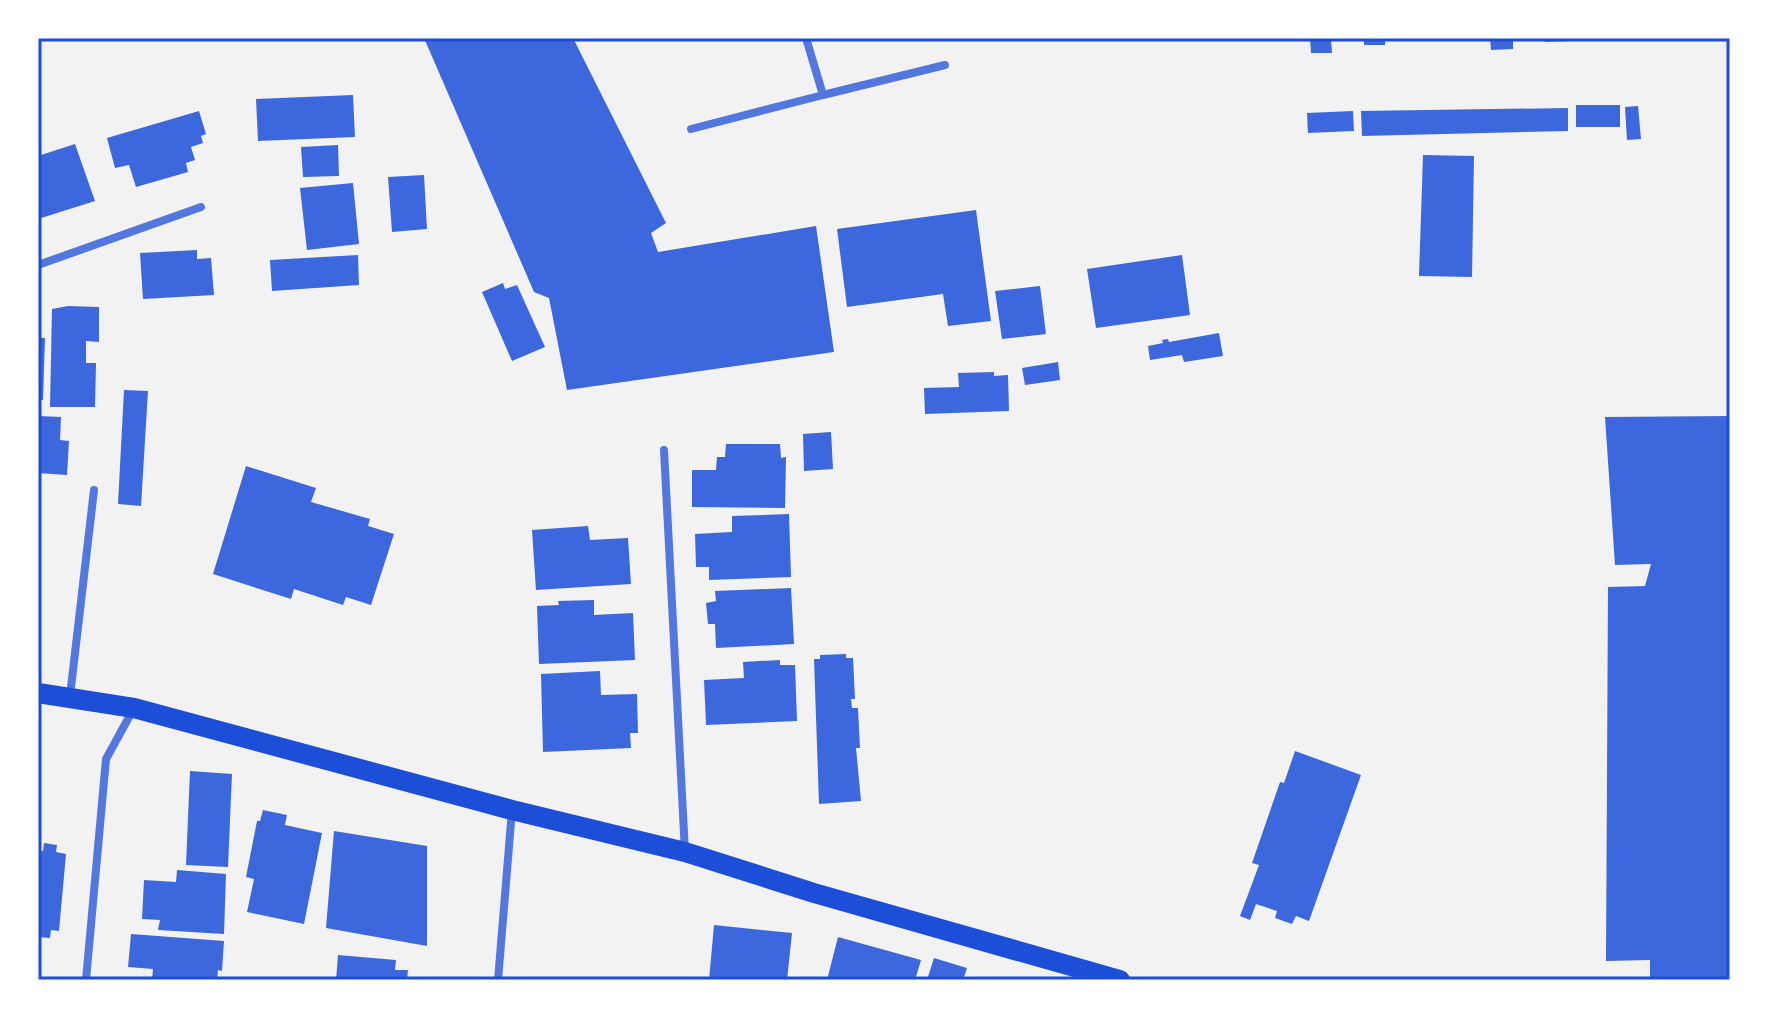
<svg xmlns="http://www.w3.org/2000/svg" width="1768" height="1018" viewBox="0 0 1768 1018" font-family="Figtree,sans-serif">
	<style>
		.building { fill: #3d67dc }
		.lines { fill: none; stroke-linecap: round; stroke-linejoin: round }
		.minor { stroke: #5277de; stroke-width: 8 }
		.primary { stroke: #1d4ed8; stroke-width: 20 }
		.neatline { fill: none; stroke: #1d4ed8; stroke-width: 3 }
	</style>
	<rect width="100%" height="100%" fill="#f2f2f2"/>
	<g class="building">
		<polygon points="424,38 573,38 666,223 651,233 658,252 816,226 834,352 567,390 549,298 534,292"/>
		<polygon points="1310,38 1331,38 1332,53 1311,53"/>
		<rect x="1364" y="38" width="21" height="7"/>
		<polygon points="1490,38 1513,38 1513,49 1491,50"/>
		<polygon points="1545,38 1568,38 1569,41 1545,42"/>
		<polygon points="353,95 355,137 258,141 256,99"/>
		<rect x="1576" y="105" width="44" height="22"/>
		<polygon points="1638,106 1641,139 1627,140 1625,107"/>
		<polygon points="1568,108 1568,131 1362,136 1361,111"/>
		<polygon points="199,111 206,134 201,136 203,143 191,147 195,160 186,163 188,172 136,187 129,165 115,168 107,138"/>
		<polygon points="1353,111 1354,131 1308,133 1307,113"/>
		<polygon points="75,144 95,201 38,219 38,156"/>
		<polygon points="338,145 339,176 303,177 301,147"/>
		<polygon points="1423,155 1474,156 1472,277 1419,276"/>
		<polygon points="424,175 427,229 392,232 388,177"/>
		<polygon points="353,183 359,244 307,250 300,188"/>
		<polygon points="976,210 991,321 948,326 943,294 847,307 837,229"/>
		<polygon points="197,250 197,259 211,258 214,295 143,299 140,253"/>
		<polygon points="358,255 359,285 272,291 270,260"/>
		<polygon points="1182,255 1190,315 1096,328 1087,269"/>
		<polygon points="503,283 505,289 517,285 545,347 512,361 482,292"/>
		<polygon points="1040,286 1046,334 1002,339 995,291"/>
		<polygon points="68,306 99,307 99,342 86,341 86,363 96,363 95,407 50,407 52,309"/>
		<polygon points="1219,333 1223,356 1184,362 1182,355 1150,360 1148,346 1163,343 1162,340 1168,339 1169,342"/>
		<polygon points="38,338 45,338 43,400 38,400"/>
		<polygon points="1058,362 1060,380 1025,385 1022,368"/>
		<polygon points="994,372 994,376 1008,375 1009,411 925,414 924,388 959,387 958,373"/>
		<polygon points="124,390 148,391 141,506 118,504"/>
		<polygon points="38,416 61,417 60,440 69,441 67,475 38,473"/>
		<polygon points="1730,416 1729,979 1650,980 1650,960 1606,961 1608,587 1645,586 1651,564 1615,565 1605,417"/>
		<polygon points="831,432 833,469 804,471 803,434"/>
		<polygon points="726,444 780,444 781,458 786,457 785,508 692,507 692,470 716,470 717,457 725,457"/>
		<polygon points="246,466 316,488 311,502 370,519 368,526 394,534 371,605 346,597 343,605 294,589 291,599 213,574"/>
		<polygon points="789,514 791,577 709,580 709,567 696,567 695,534 732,532 732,516"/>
		<polygon points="588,526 590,540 628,538 631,584 536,590 532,530"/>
		<polygon points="791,588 794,644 716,648 715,624 708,624 706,603 716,601 715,591"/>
		<polygon points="594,600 594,615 633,613 635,660 539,664 537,606 559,605 558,601"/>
		<polygon points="846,654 846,658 853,658 855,699 851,699 852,708 858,708 860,748 856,748 861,801 819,804 814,659 820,659 820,655"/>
		<polygon points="780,660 780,665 795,665 797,721 706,725 704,680 744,678 743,662"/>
		<polygon points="600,671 601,695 637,694 638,733 630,733 631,748 543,752 541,674"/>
		<polygon points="1295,751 1361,775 1309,921 1296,916 1292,924 1275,918 1277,911 1256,904 1250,920 1240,916 1259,865 1252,863 1280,782 1284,783"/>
		<polygon points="190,771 232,774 228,867 186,865"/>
		<polygon points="263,810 287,815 285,825 322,833 304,924 247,912 254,879 246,877 257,821 260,821"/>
		<polygon points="334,831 427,846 427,946 326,928"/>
		<polygon points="44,843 57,845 56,852 66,854 59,931 51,930 50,938 38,937 38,851 43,851"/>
		<polygon points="177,870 226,874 224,934 158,930 160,920 142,919 144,880 176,882"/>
		<polygon points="714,925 792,933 787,980 709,980"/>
		<polygon points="131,934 224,941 222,971 218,970 217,980 152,980 153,969 128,967"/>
		<polygon points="838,937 921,960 915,980 827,980"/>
		<polygon points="338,955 396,960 395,970 408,970 407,980 336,980"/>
		<polygon points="934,958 967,968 964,977 973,980 927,980"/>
	</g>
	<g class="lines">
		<g class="minor">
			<polyline points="823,95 945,65"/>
			<polyline points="691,129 823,95 806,38"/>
			<polyline points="38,265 201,207"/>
			<polyline points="664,450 685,852"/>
			<polyline points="70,696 94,490"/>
			<polyline points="86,980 106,759 134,708"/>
			<polyline points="498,980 512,810"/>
		</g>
		<polyline class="primary" points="38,693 134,708 512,810 685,852 814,893 1120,980"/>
	</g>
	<rect width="1768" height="1018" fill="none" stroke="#ffffff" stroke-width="80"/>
	<rect x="40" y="40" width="1688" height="938" class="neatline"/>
</svg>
